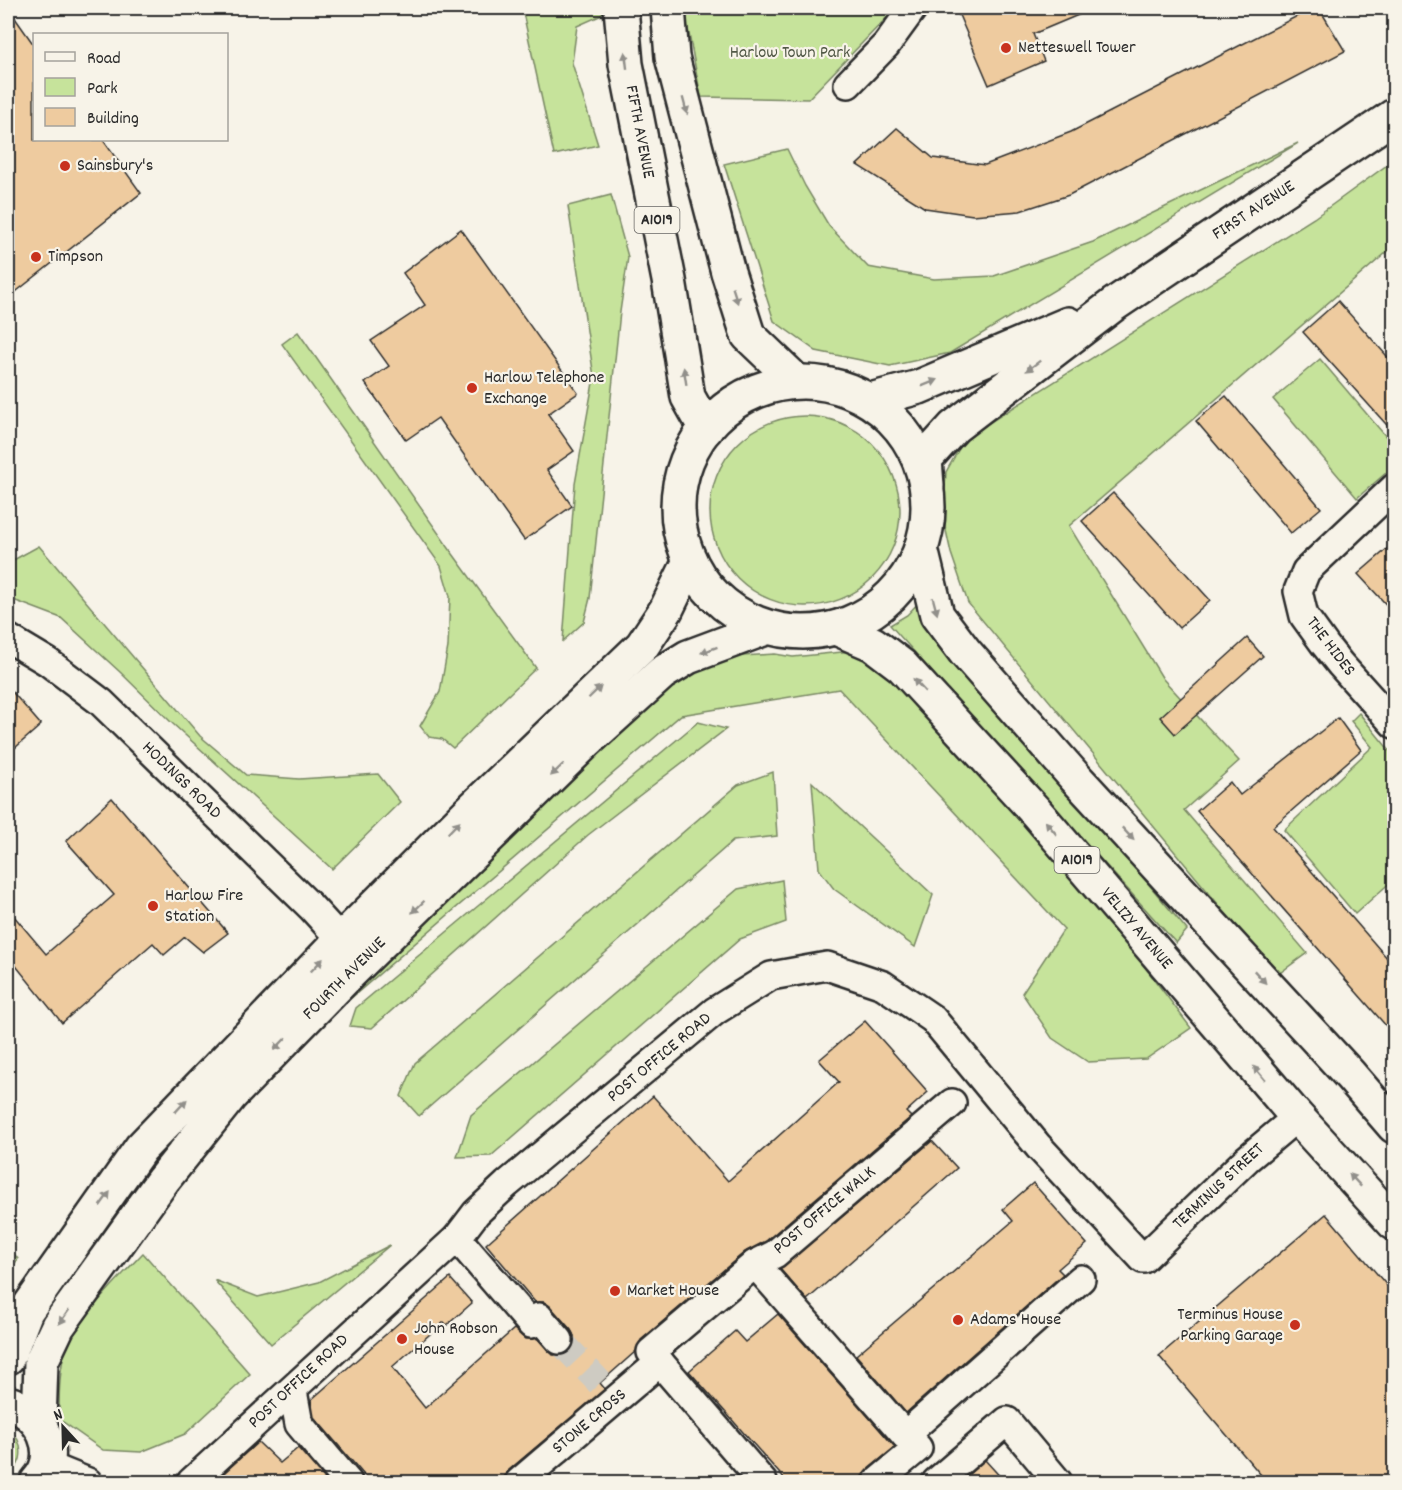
<svg xmlns="http://www.w3.org/2000/svg" width="1402" height="1490" viewBox="0 0 1402 1490" font-family="Dekko,sans-serif">
	<style>
		.green { fill: #c6e39b; stroke: #788763; stroke-width: 1.5 }
		.building { fill: #eecb9f; stroke: #2b2b2b; stroke-width: 1.5 }
		.lines { fill: none; stroke-linecap: round; stroke-linejoin: round }
		.street-tunnel { stroke: #cecbc2; stroke-width: 27; stroke-dasharray: 27 14; stroke-linecap: butt }
		.street-casing { stroke: #2b2b2b; stroke-width: 32 }
		.secondary-casing { stroke: #2b2b2b; stroke-width: 38 }
		.primary-casing { stroke: #2b2b2b; stroke-width: 38 }
		.street { stroke: #f7f3e8; stroke-width: 27 }
		.secondary { stroke: #f7f3e8; stroke-width: 33 }
		.primary { stroke: #f7f3e8; stroke-width: 33 }
		.oneway { fill: #918f8a }
		.poi-dot { fill: #c8321e; stroke: #f7f3e8; stroke-width: 2 }
		.labels { text-anchor: middle; dominant-baseline: central; stroke-width: 4.5; stroke-linejoin: round; paint-order: stroke }
		.shield { fill: #f7f3e8; stroke: #686764; stroke-width: 1.5 }
		.shield-label { font-size: 16px; font-weight: bold; fill: #2b2b2b }
		.poi-label { font-size: 18px; fill: #2b2b2b; stroke: #f7f3e8; text-anchor: start }
		.park-label { font-size: 18px; fill: #525947; stroke: #f7f3e8 }
		.street-label { font-size: 18px; fill: #2b2b2b; stroke: #f7f3e8 }
	</style>
	<rect width="100%" height="100%" fill="#f7f3e8"/>
	<filter id="ink" filterUnits="userSpaceOnUse"><feTurbulence type="fractalNoise" baseFrequency=".0167" numOctaves="2"/><feDisplacementMap in="SourceGraphic" scale="12" xChannelSelector="R" yChannelSelector="G"/><feConvolveMatrix kernelMatrix="1 2 1 2 8 2 1 2 1" color-interpolation-filters="sRGB"/></filter>
	<g filter="url(#ink)">
		<g class="green">
			<polygon points="522,8 603,8 602,15 577,26 572,63 598,145 554,155"/>
			<polygon points="684,8 896,8 808,99 701,97"/>
			<polygon points="1298,143 950,353 890,366 816,351 774,321 724,164 787,149 805,186 829,226 868,267 934,279 994,276 1093,242"/>
			<polygon points="1394,160 1394,246 1069,526 1163,679 1239,761 1184,810 1307,953 1277,975 968,603 951,553 943,517 946,472 965,438 1314,218"/>
			<polygon points="611,195 628,257 620,312 590,598 584,622 563,641 575,484 594,377 568,206"/>
			<polygon points="298,332 453,554 536,668 453,748 442,739 429,737 420,726 440,692 448,647 450,596 441,566 282,344"/>
			<polygon points="1320,359 1394,446 1394,466 1357,498 1273,399"/>
			<circle cx="805" cy="511" r="95"/>
			<polygon points="39,546 200,736 246,775 299,779 378,774 400,802 332,869 173,724 120,672 61,618 8,598 8,563"/>
			<polygon points="922,599 929,622 1187,930 1176,943 890,625 907,615"/>
			<polygon points="852,651 889,662 1088,892 1191,1028 1146,1059 1088,1062 1052,1038 1022,993 1064,929 839,689 681,715 258,1078 655,693 725,657 775,654 793,657"/>
			<polygon points="1359,713 1394,756 1394,879 1355,914 1284,830 1372,747 1351,721"/>
			<polygon points="698,722 726,729 588,835 372,1028 350,1026 356,1008"/>
			<polygon points="773,772 777,836 733,841 419,1116 401,1096 415,1063 738,785"/>
			<polygon points="812,782 933,895 915,947 834,889 819,869"/>
			<polygon points="782,880 786,922 740,939 491,1156 457,1157 471,1115 738,889"/>
			<polygon points="390,1245 271,1344 214,1280 258,1297 319,1282"/>
			<polygon points="8,1246 18,1259 8,1273"/>
			<path d="M143 1253 250 1374 185 1434 141 1452 103 1450 59 1419C59 1398 59 1375 64 1354 71 1326 122 1275 143 1253Z"/>
			<path d="M8 1429C24 1440 26 1463 8 1474Z"/>
		</g>
		<g class="building">
			<polygon points="8,8 34,45 34,140 103,140 141,193 8,298"/>
			<polygon points="956,8 1095,8 1033,34 1044,61 989,85"/>
			<polygon points="1313,8 1319,8 1345,51 1069,195 1020,211 973,215 925,208 857,165 897,128 933,158 985,165 1071,132"/>
			<polygon points="461,229 578,393 548,414 574,451 547,470 572,506 524,540 438,418 406,440 365,383 389,366 371,341 425,305 403,273"/>
			<polygon points="1338,301 1395,365 1395,434 1303,332"/>
			<polygon points="1226,396 1321,508 1291,533 1196,421"/>
			<polygon points="1113,493 1210,600 1179,628 1082,521"/>
			<polygon points="1395,542 1395,614 1358,574"/>
			<polygon points="1247,638 1263,656 1175,734 1160,717"/>
			<polygon points="8,687 41,725 8,754"/>
			<polygon points="1338,718 1361,750 1273,827 1395,967 1395,1036 1197,811 1230,782 1240,795"/>
			<polygon points="112,798 228,933 203,952 185,937 164,955 153,943 62,1023 8,956 8,909 46,954 114,895 66,841"/>
			<polygon points="865,1021 928,1092 906,1112 911,1117 766,1241 745,1252 641,1340 636,1351 600,1383 605,1389 509,1470 504,1476 504,1482 370,1482 314,1417 311,1400 450,1278 472,1303 447,1325 444,1322 392,1367 425,1408 514,1329 525,1339 537,1338 553,1355 561,1355 569,1352 574,1345 574,1336 571,1330 550,1306 544,1302 535,1302 486,1244 653,1096 728,1181 839,1082 819,1060"/>
			<polygon points="932,1141 957,1168 807,1300 780,1269"/>
			<polygon points="1033,1183 1087,1244 1058,1269 1063,1274 906,1413 856,1355 1013,1221 1003,1209"/>
			<polygon points="1326,1214 1395,1295 1395,1482 1267,1482 1159,1356"/>
			<polygon points="778,1314 895,1447 867,1470 862,1476 862,1482 787,1482 689,1371 735,1331 745,1342"/>
			<polygon points="258,1442 280,1463 298,1448 325,1479 321,1482 214,1482"/>
			<polygon points="985,1460 1005,1482 960,1482"/>
		</g>
		<g class="lines">
			<polyline class="street-tunnel" points="559,1340 600,1383"/>
			<g class="street-casing">
				<g id="street">
					<polyline points="848,84 886,45 913,8"/>
					<polyline points="1394,488 1306,571 1298,591 1304,616 1325,645 1340,664 1394,724"/>
					<polyline points="8,638 48,662 101,702 311,907 341,940"/>
					<polyline points="457,1238 531,1324 539,1317 559,1340"/>
					<polyline points="755,1264 905,1435 1081,1279"/>
					<polyline points="293,1391 299,1424 348,1482"/>
					<polyline points="46,1465 88,1482"/>
					<polyline points="191,1482 457,1238 476,1213 507,1184 715,1011 771,976 827,966 883,985 933,1019 1038,1146 1143,1259 1247,1159 1297,1117"/>
					<polyline points="519,1482 660,1362"/>
					<polyline points="763,1482 651,1352 755,1264 775,1254 952,1103"/>
					<polyline points="877,1482 918,1448 905,1435"/>
					<polyline points="936,1482 1007,1421 1058,1482"/>
				</g>
			</g>
			<g class="secondary-casing">
				<g id="secondary">
					<polyline points="874,399 919,387 1068,324"/>
					<polyline points="927,486 925,459 954,427 1113,305 1394,116"/>
					<polyline points="8,1357 26,1311 141,1148 341,940 467,814 642,646 666,610 690,561"/>
					<path d="M8 1403C41 1411 63 1454 37 1482"/>
					<polyline points="39,1423 41,1362 58,1326 163,1180 231,1095 348,975 587,741 662,673 688,657 763,629"/>
				</g>
			</g>
			<g class="primary-casing">
				<g id="primary">
					<polyline points="621,8 626,64 669,280 688,397 706,429"/>
					<polyline points="668,8 672,57 728,272 748,335 796,381"/>
					<circle cx="803" cy="507" r="125"/>
					<polyline points="921,549 937,615 965,652 1074,776 1350,1075 1394,1126"/>
					<polyline points="836,628 873,644 902,666 1036,812 1297,1117 1394,1223"/>
				</g>
			</g>
			<use href="#street" class="street"/>
			<use href="#secondary" class="secondary"/>
			<use href="#primary" class="primary"/>
		</g>
		<defs><path id="oneway-solid" d="M-6-.8H1V-3.2L6.5 0L1 3.2V.8H-6Z" transform="scale(1.5)"/></defs>
		<g class="oneway">
			<use href="#oneway-solid" transform="translate(626 60) rotate(-97)"/>
			<use href="#oneway-solid" transform="translate(685 106) rotate(75)"/>
			<use href="#oneway-solid" transform="translate(735 295) rotate(72)"/>
			<use href="#oneway-solid" transform="translate(1033 366) rotate(143)"/>
			<use href="#oneway-solid" transform="translate(685 376) rotate(-99)"/>
			<use href="#oneway-solid" transform="translate(930 383) rotate(-22)"/>
			<use href="#oneway-solid" transform="translate(935 606) rotate(75)"/>
			<use href="#oneway-solid" transform="translate(709 650) rotate(160)"/>
			<use href="#oneway-solid" transform="translate(919 685) rotate(-133)"/>
			<use href="#oneway-solid" transform="translate(595 692) rotate(-44)"/>
			<use href="#oneway-solid" transform="translate(557 770) rotate(136)"/>
			<use href="#oneway-solid" transform="translate(454 827) rotate(-46)"/>
			<use href="#oneway-solid" transform="translate(1051 828) rotate(-130)"/>
			<use href="#oneway-solid" transform="translate(1128 834) rotate(47)"/>
			<use href="#oneway-solid" transform="translate(418 907) rotate(136)"/>
			<use href="#oneway-solid" transform="translate(317 965) rotate(-46)"/>
			<use href="#oneway-solid" transform="translate(1260 977) rotate(47)"/>
			<use href="#oneway-solid" transform="translate(280 1044) rotate(134)"/>
			<use href="#oneway-solid" transform="translate(1259 1073) rotate(-130)"/>
			<use href="#oneway-solid" transform="translate(181 1106) rotate(-47)"/>
			<use href="#oneway-solid" transform="translate(1355 1180) rotate(-133)"/>
			<use href="#oneway-solid" transform="translate(105 1199) rotate(-54)"/>
			<use href="#oneway-solid" transform="translate(64 1317) rotate(125)"/>
		</g>
	</g>
	<g class="poi-dot">
		<circle cx="1006" cy="48" r="6"/>
		<circle cx="65" cy="166" r="6"/>
		<circle cx="36" cy="257" r="6"/>
		<circle cx="472" cy="388" r="6"/>
		<circle cx="153" cy="906" r="6"/>
		<circle cx="615" cy="1291" r="6"/>
		<circle cx="958" cy="1320" r="6"/>
		<circle cx="1295" cy="1325" r="6"/>
		<circle cx="402" cy="1339" r="6"/>
	</g>
	<g class="labels">
		<g class="shield">
			<rect x="634.5" y="207" width="45" height="26" rx="4.5"/>
			<rect x="1054.5" y="847" width="45" height="26" rx="4.5"/>
		</g>
		<g class="shield-label">
			<text x="657" y="220">A1019</text>
			<text x="1077" y="860">A1019</text>
		</g>
		<g class="poi-label">
			<text x="1018" y="48">Netteswell Tower</text>
			<text x="77" y="166">Sainsbury's</text>
			<text x="48" y="257">Timpson</text>
			<text x="484" y="378">Harlow Telephone<tspan x="484" dy="21">Exchange</tspan></text>
			<text x="165" y="896">Harlow Fire<tspan x="165" dy="21">Station</tspan></text>
			<text x="627" y="1291">Market House</text>
			<text x="1283" y="1315" text-anchor="end">Terminus House<tspan x="1283" dy="21">Parking Garage</tspan></text>
			<text x="970" y="1320">Adams House</text>
			<text x="414" y="1329">John Robson<tspan x="414" dy="21">House</tspan></text>
		</g>
		<g class="park-label">
			<text x="790" y="53">Harlow Town Park</text>
		</g>
		<g class="street-label">
			<text transform="translate(639 132) rotate(79)">FIFTH AVENUE</text>
			<text transform="translate(1254 211) rotate(-33)">FIRST AVENUE</text>
			<text transform="translate(1330 647) rotate(53)">THE HIDES</text>
			<text transform="translate(181 781) rotate(44)">HODINGS ROAD</text>
			<text transform="translate(1136 929) rotate(50)">VELIZY AVENUE</text>
			<text transform="translate(345 979) rotate(-45)">FOURTH AVENUE</text>
			<text transform="translate(660 1058) rotate(-40)">POST OFFICE ROAD</text>
			<text transform="translate(1219 1187) rotate(-43)">TERMINUS STREET</text>
			<text transform="translate(825 1211) rotate(-40)">POST OFFICE WALK</text>
			<text transform="translate(299 1382) rotate(-43)">POST OFFICE ROAD</text>
			<text transform="translate(590 1422) rotate(-40)">STONE CROSS</text>
		</g>
	</g>
	<rect width="1402" height="1490" fill="none" stroke="#f7f3e8" stroke-width="30"/>
	<rect x="15" y="15" width="1372" height="1460" fill="none" stroke="#2b2b2b" stroke-width="2" filter="url(#ink)"/>
	<rect x="33" y="33" width="195" height="108" fill="#f7f3e8" stroke="#a5a39c" stroke-width="1.5"/>
	<rect x="45" y="52" width="30" height="9" fill="#f7f3e8" stroke="#a5a39c" stroke-width="1.5"/>
	<text x="87" y="63" font-size="18" fill="#2b2b2b">Road</text>
	<rect x="45" y="78" width="30" height="18" fill="#c6e39b" stroke="#a5a39c" stroke-width="1.5"/>
	<text x="87" y="93" font-size="18" fill="#2b2b2b">Park</text>
	<rect x="45" y="108" width="30" height="18" fill="#eecb9f" stroke="#a5a39c" stroke-width="1.5"/>
	<text x="87" y="123" font-size="18" fill="#2b2b2b">Building</text>
	<g transform="translate(63 1427) rotate(338)" stroke="#f7f3e8" stroke-width="4.5" paint-order="stroke">
	<path d="M0-4.5L10 22L0 15L-10 22Z" fill="#2b2b2b"/>
	<text y="-9" font-size="16" font-weight="bold" text-anchor="middle" fill="#2b2b2b">N</text>
	</g>
</svg>
